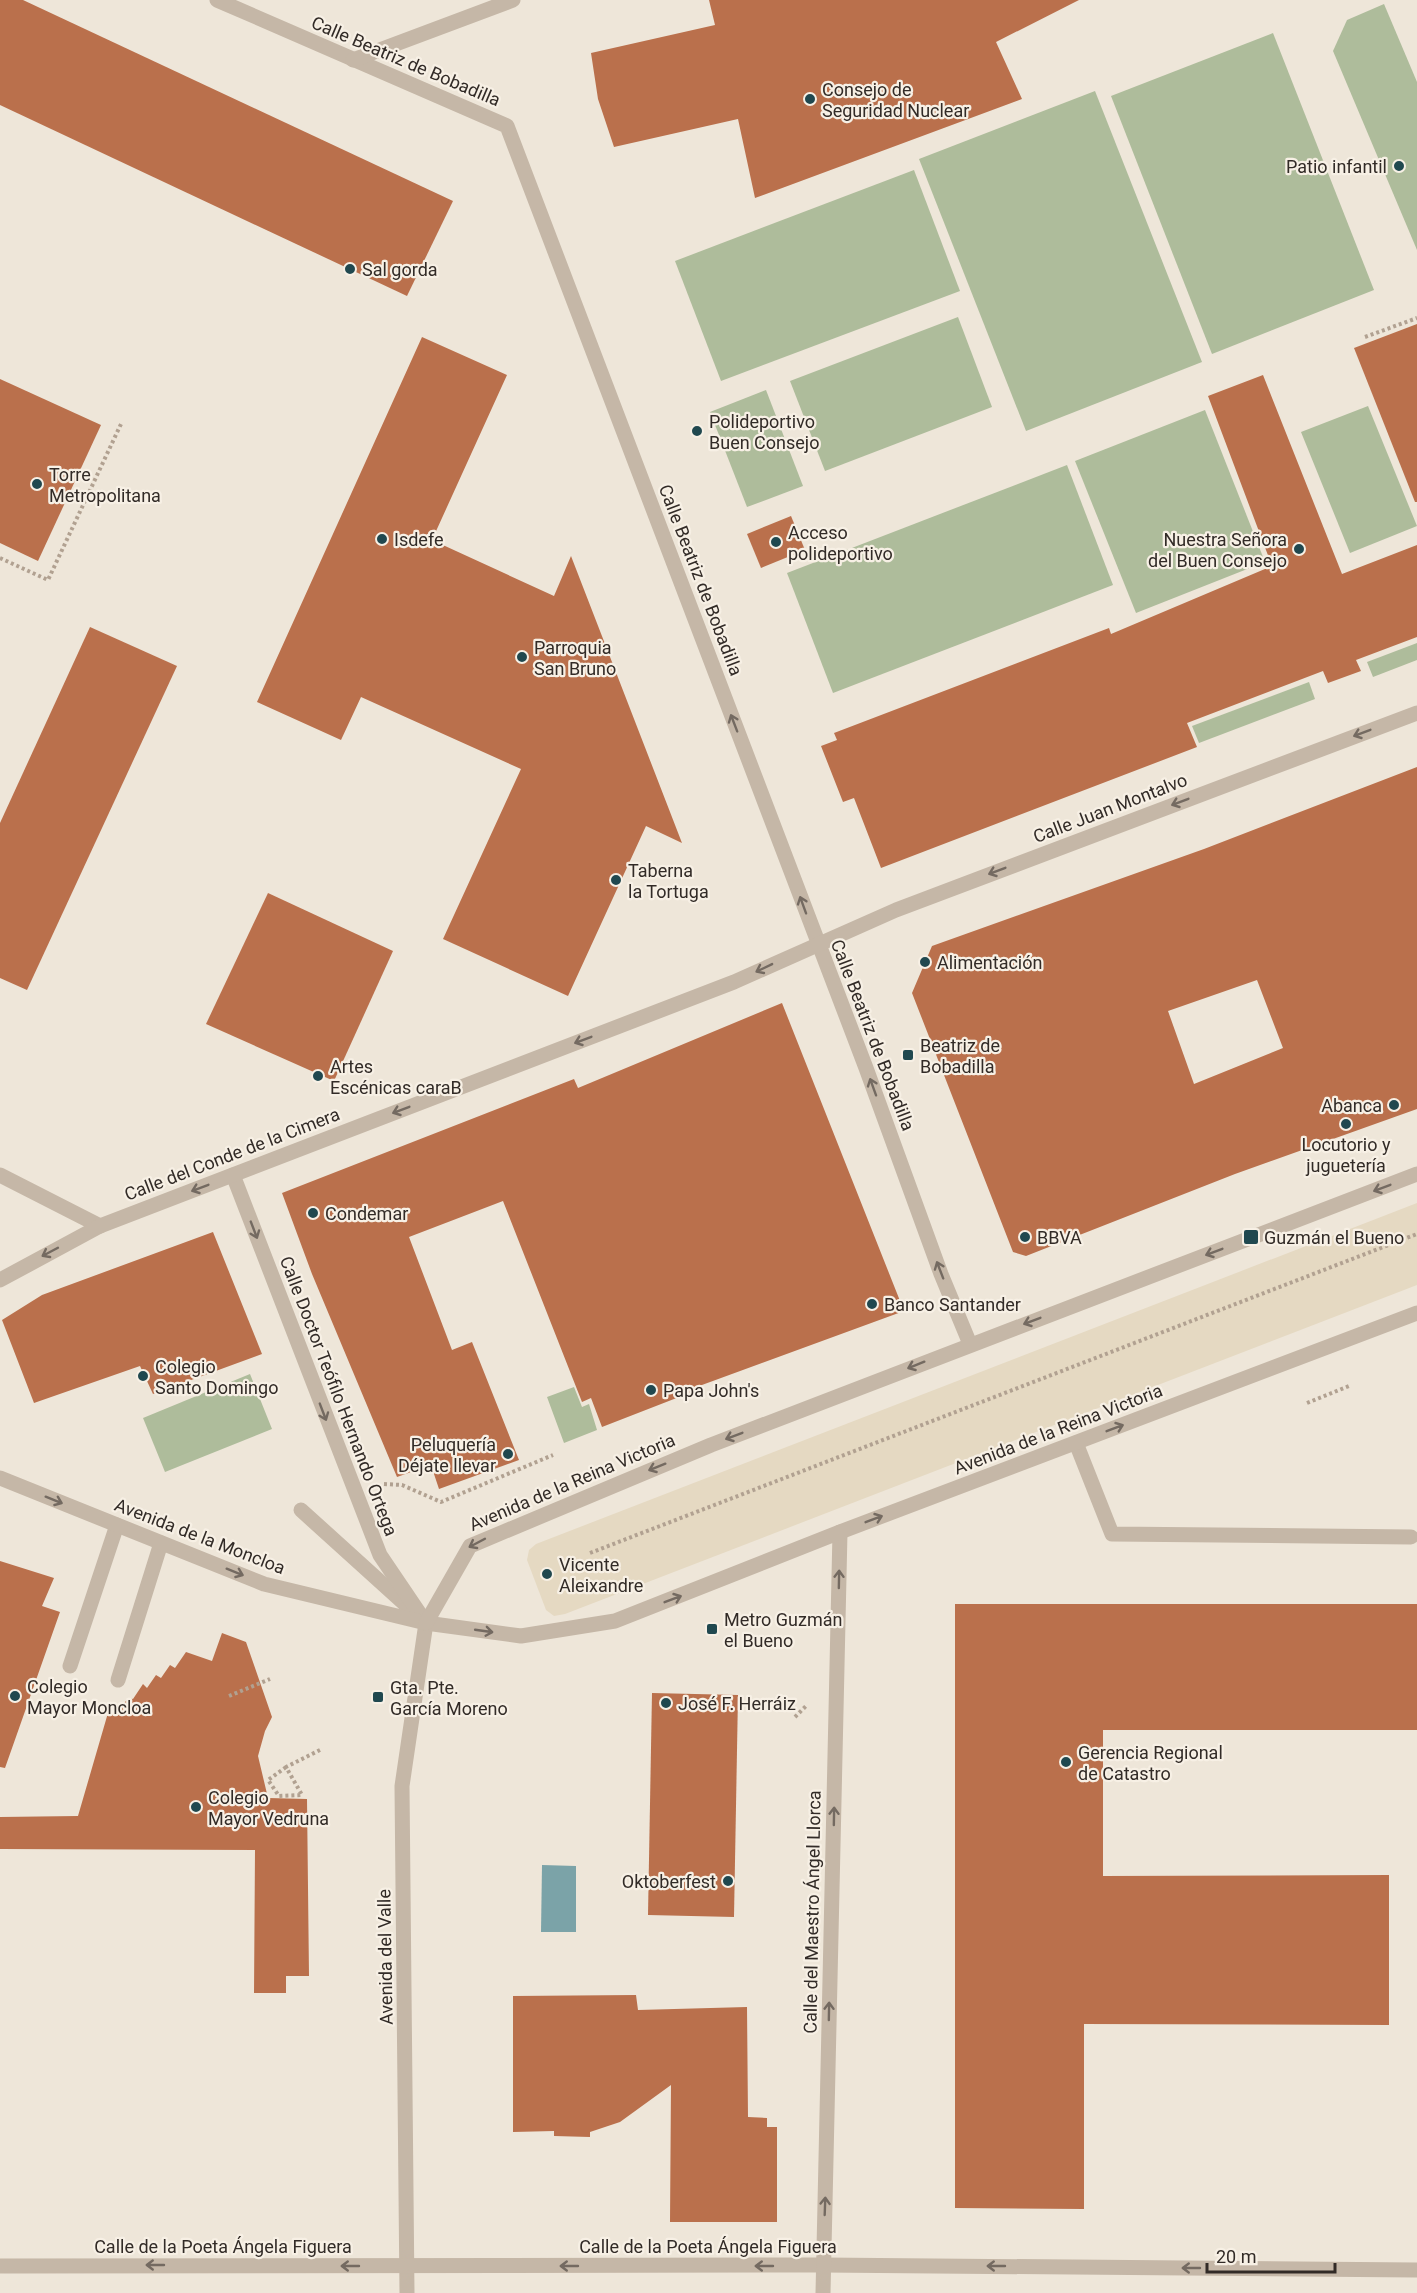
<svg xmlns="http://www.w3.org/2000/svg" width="1417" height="2293" viewBox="0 0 1417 2293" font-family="Roboto,sans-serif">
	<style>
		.green { fill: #aebc9b }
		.plaza { fill: #e5d9c2 }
		.water { fill: #7ba3a8 }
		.building { fill: #ba704c; fill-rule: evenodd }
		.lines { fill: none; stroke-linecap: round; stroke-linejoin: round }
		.path { stroke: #b1a191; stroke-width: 4; stroke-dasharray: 3 3; stroke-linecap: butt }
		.service { stroke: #c5b7a7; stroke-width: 15 }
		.minor { stroke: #c5b7a7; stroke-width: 15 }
		.tertiary { stroke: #c5b7a7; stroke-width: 15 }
		.oneway { stroke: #746a61 }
		.poi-dot { fill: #20484f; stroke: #f7f0e5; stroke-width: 2 }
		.labels { text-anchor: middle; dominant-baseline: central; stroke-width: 4.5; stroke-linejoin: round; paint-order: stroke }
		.street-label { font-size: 18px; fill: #322b27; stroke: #f7f0e5 }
		.poi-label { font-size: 18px; fill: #322b27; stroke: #f7f0e5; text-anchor: start }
	</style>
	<rect width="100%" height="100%" fill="#eee6d9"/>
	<g class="green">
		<polygon points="1384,4 1417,82 1417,250 1333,51 1347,20"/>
		<polygon points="1273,33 1374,290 1212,354 1111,96"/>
		<polygon points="1095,91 1202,362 1026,431 919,159"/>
		<polygon points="914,170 960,291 721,381 675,261"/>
		<polygon points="958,317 992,407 825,471 790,381"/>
		<polygon points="766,390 803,486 747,507 710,412"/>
		<polygon points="1368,406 1417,526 1350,553 1301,432"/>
		<polygon points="1205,410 1265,562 1136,613 1075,461"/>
		<polygon points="1067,465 1113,585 833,693 787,573"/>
		<polygon points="1417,643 1417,660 1373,677 1367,662"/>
		<polygon points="1309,682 1315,699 1199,743 1192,726"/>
		<polygon points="250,1374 272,1429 165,1472 143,1418"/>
		<polygon points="574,1387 582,1407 589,1404 597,1430 564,1443 547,1397"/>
	</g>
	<polygon class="plaza" points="1417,1203 1417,1285 565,1614 554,1616 546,1610 527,1560 529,1550 536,1544"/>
	<polygon class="water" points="542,1865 576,1866 576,1932 541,1932"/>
	<g class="building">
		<polygon points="0,0 23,0 453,201 407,296 0,105"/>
		<polygon points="709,0 1079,0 996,42 1022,99 755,198 738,119 614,147 598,99 591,53 715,25"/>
		<polygon points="1417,324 1417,502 1415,502 1354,348"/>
		<polygon points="422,337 507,375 432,540 554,596 571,556 682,843 646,826 568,996 443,939 521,769 361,697 341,740 257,702"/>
		<polygon points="1263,375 1342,574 1417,545 1417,637 1356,660 1361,671 1328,683 1323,671 1187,723 1197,747 881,868 854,798 843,802 821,746 837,740 834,733 1109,628 1111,634 1272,566 1208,396"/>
		<polygon points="0,379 101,425 38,561 0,543"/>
		<polygon points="791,516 805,550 761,568 747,534"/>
		<polygon points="90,627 177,666 27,990 0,978 0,823"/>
		<path d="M1417 767V1109L1235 1174 1026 1256 1013 1252 912 993 932 946 1204 849ZM1257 980 1283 1048 1194 1084 1168 1011Z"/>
		<polygon points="268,893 393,951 334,1081 206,1024"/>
		<polygon points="782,1003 904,1311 691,1389 692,1392 602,1427 591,1398 582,1402 503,1201 409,1237 452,1350 472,1342 519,1460 439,1489 431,1465 397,1477 312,1274 282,1193 574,1079 578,1088"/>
		<polygon points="213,1232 262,1354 153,1394 140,1366 34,1403 2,1320 42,1295"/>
		<polygon points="0,1561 54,1578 42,1606 60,1612 5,1768 0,1767"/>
		<polygon points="955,1604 1417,1604 1417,1730 1103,1730 1103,1876 1389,1875 1389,2025 1084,2024 1084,2209 955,2208"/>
		<polygon points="222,1633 246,1642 272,1717 265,1731 258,1756 268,1798 307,1799 309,1976 286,1976 286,1993 254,1993 255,1850 0,1849 0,1817 78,1816 110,1706 119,1708 129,1698 133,1699 143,1684 147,1688 156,1675 161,1678 170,1665 175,1668 186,1652 212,1661"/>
		<polygon points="652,1693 738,1695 734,1917 648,1915"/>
		<polygon points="636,1995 638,2010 747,2007 748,2117 767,2118 767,2127 777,2127 777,2222 670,2222 671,2085 620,2122 590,2132 590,2137 554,2136 554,2131 513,2132 513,1996"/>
	</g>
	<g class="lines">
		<g class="path">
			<polyline points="1365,337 1417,318"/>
			<polyline points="0,558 48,580 121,424"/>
			<polyline points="1307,1403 1349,1386"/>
			<polyline points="384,1484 402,1485 441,1502 553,1455"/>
			<polyline points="590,1553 1417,1234"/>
			<polyline points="229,1696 270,1679"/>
			<polyline points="795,1717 807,1705"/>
			<polyline points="286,1767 268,1780 279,1796 302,1795 286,1767 320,1750"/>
		</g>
		<g class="service">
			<polyline points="1076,1443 1112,1534 1411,1537"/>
			<polyline points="301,1510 417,1615"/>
			<polyline points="70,1666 117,1525"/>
			<polyline points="118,1680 161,1543"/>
		</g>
		<g class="minor">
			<polyline points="217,0 507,126 866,1068 941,1274 970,1344"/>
			<polyline points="353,60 513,0"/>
			<polyline points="0,1175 100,1226"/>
			<polyline points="233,1175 380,1555 426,1623 402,1786 407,2293"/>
			<polyline points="0,1280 100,1226 734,982 896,910 1417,713"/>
			<polyline points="0,2266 823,2265 1417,2270"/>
			<polyline points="823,2293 840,1532"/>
		</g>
		<g class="tertiary">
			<polyline points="0,1478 264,1584 426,1623 521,1636 615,1621 840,1532 1417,1313"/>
			<polyline points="426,1623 470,1546 711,1445 1417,1174"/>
		</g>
	</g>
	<defs><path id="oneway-shaft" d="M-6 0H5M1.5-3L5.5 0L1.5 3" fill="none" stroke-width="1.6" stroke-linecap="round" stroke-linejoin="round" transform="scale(1.5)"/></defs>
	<g class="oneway">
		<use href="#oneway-shaft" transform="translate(734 723) rotate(-111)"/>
		<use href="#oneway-shaft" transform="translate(1362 733) rotate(159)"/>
		<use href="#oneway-shaft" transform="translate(1180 802) rotate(159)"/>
		<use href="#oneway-shaft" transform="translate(997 871) rotate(159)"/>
		<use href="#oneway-shaft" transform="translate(803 905) rotate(-110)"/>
		<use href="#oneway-shaft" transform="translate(764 968) rotate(154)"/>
		<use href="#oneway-shaft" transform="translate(583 1040) rotate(159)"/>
		<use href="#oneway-shaft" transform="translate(873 1087) rotate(-110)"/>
		<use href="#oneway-shaft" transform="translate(401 1110) rotate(159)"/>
		<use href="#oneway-shaft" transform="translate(200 1188) rotate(159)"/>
		<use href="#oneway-shaft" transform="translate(1382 1188) rotate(159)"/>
		<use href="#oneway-shaft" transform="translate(254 1230) rotate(69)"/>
		<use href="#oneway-shaft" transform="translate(50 1252) rotate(152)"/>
		<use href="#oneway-shaft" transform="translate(1214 1252) rotate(159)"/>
		<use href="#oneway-shaft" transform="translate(940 1270) rotate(-111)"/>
		<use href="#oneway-shaft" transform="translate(1032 1321) rotate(159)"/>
		<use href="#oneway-shaft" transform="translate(916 1365) rotate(158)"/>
		<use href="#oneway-shaft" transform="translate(323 1412) rotate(69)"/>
		<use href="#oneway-shaft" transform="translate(1115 1428) rotate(-21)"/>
		<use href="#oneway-shaft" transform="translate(734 1436) rotate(159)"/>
		<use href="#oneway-shaft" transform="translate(657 1467) rotate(158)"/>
		<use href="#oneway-shaft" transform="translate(54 1500) rotate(22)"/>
		<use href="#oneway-shaft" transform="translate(874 1519) rotate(-21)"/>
		<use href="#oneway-shaft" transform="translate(477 1543) rotate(152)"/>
		<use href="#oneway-shaft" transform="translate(235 1572) rotate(22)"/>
		<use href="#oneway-shaft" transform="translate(839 1579) rotate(-89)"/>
		<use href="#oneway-shaft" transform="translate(673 1599) rotate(-21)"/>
		<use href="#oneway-shaft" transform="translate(484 1631) rotate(8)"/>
		<use href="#oneway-shaft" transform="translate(834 1816) rotate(-89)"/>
		<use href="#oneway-shaft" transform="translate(829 2011) rotate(-89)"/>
		<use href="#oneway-shaft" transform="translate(825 2206) rotate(-88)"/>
		<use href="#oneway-shaft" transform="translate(155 2265) rotate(-180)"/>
		<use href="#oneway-shaft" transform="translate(350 2266) rotate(-180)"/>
		<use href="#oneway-shaft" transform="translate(569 2266) rotate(-180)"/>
		<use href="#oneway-shaft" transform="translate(764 2266) rotate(180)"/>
		<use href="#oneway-shaft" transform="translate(996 2266) rotate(-180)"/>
		<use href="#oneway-shaft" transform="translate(1191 2268) rotate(-180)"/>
	</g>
	<g class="poi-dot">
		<circle cx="810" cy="99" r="6"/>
		<circle cx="1399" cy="166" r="6"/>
		<circle cx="350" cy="269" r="6"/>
		<circle cx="697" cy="431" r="6"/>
		<circle cx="37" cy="484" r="6"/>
		<circle cx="382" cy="539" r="6"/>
		<circle cx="776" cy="542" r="6"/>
		<circle cx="1299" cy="549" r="6"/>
		<circle cx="522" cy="657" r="6"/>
		<circle cx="616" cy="880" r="6"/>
		<circle cx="925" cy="962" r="6"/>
		<rect x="902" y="1049" width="12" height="12" rx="3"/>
		<circle cx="318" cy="1076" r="6"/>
		<circle cx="1394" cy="1105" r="6"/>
		<circle cx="1346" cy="1124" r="6"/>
		<circle cx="313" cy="1213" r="6"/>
		<circle cx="1025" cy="1237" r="6"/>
		<rect x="1243" y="1229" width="16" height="16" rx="3"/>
		<circle cx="872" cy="1304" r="6"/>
		<circle cx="143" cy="1376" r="6"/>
		<circle cx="651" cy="1390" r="6"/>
		<circle cx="508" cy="1454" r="6"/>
		<circle cx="547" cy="1574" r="6"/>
		<rect x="706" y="1623" width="12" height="12" rx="3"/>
		<circle cx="15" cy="1696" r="6"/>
		<rect x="372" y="1691" width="12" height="12" rx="3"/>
		<circle cx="666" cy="1703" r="6"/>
		<circle cx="1066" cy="1762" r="6"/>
		<circle cx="196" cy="1807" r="6"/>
		<circle cx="728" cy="1881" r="6"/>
	</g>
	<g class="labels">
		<g class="street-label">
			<text transform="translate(406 61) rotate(23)">Calle Beatriz de Bobadilla</text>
			<text transform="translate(701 580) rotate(69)">Calle Beatriz de Bobadilla</text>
			<text transform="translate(1110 808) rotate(-21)">Calle Juan Montalvo</text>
			<text transform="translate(873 1035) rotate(69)">Calle Beatriz de Bobadilla</text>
			<text transform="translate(232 1154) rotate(-21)">Calle del Conde de la Cimera</text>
			<text transform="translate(339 1396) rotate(69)">Calle Doctor Teófilo Hernando Ortega</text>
			<text transform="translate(1058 1429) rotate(-21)">Avenida de la Reina Victoria</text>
			<text transform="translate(572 1482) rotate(-23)">Avenida de la Reina Victoria</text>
			<text transform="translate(200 1536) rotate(21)">Avenida de la Moncloa</text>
			<text transform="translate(812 1912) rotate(-89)">Calle del Maestro Ángel Llorca</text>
			<text transform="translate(385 1957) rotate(-91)">Avenida del Valle</text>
			<text x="223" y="2246">Calle de la Poeta Ángela Figuera</text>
			<text x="708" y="2246">Calle de la Poeta Ángela Figuera</text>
		</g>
		<g class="poi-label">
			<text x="822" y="89">Consejo de<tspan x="822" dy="21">Seguridad Nuclear</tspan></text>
			<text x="1387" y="166" text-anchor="end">Patio infantil</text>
			<text x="362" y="269">Sal gorda</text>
			<text x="709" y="421">Polideportivo<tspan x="709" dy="21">Buen Consejo</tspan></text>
			<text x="49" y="474">Torre<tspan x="49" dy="21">Metropolitana</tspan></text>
			<text x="788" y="532">Acceso<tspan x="788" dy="21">polideportivo</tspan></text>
			<text x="394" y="539">Isdefe</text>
			<text x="1287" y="539" text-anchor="end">Nuestra Señora<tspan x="1287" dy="21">del Buen Consejo</tspan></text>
			<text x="534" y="647">Parroquia<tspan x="534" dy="21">San Bruno</tspan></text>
			<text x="628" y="870">Taberna<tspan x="628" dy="21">la Tortuga</tspan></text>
			<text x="937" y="962">Alimentación</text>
			<text x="920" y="1045">Beatriz de<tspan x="920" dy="21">Bobadilla</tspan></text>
			<text x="330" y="1066">Artes<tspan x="330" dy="21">Escénicas caraB</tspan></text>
			<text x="1382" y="1105" text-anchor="end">Abanca</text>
			<text x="1346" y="1144" text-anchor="middle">Locutorio y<tspan x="1346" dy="21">juguetería</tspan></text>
			<text x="325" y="1213">Condemar</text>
			<text x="1037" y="1237">BBVA</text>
			<text x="1264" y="1237">Guzmán el Bueno</text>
			<text x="884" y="1304">Banco Santander</text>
			<text x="155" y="1366">Colegio<tspan x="155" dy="21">Santo Domingo</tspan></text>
			<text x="663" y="1390">Papa John's</text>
			<text x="496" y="1444" text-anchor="end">Peluquería<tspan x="496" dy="21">Déjate llevar</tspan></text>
			<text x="559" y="1564">Vicente<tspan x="559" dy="21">Aleixandre</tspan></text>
			<text x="724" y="1619">Metro Guzmán<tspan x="724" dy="21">el Bueno</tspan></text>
			<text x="27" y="1686">Colegio<tspan x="27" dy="21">Mayor Moncloa</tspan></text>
			<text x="390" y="1687">Gta. Pte.<tspan x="390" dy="21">García Moreno</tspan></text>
			<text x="678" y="1703">José F. Herráiz</text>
			<text x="1078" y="1752">Gerencia Regional<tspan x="1078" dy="21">de Catastro</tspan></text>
			<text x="208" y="1797">Colegio<tspan x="208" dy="21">Mayor Vedruna</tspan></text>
			<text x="716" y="1881" text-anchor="end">Oktoberfest</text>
		</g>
	</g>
	<path d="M1207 2263v9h128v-9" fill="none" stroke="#322b27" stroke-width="3"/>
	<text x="1216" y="2263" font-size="18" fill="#322b27" stroke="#f7f0e5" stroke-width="4.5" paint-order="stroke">20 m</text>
</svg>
